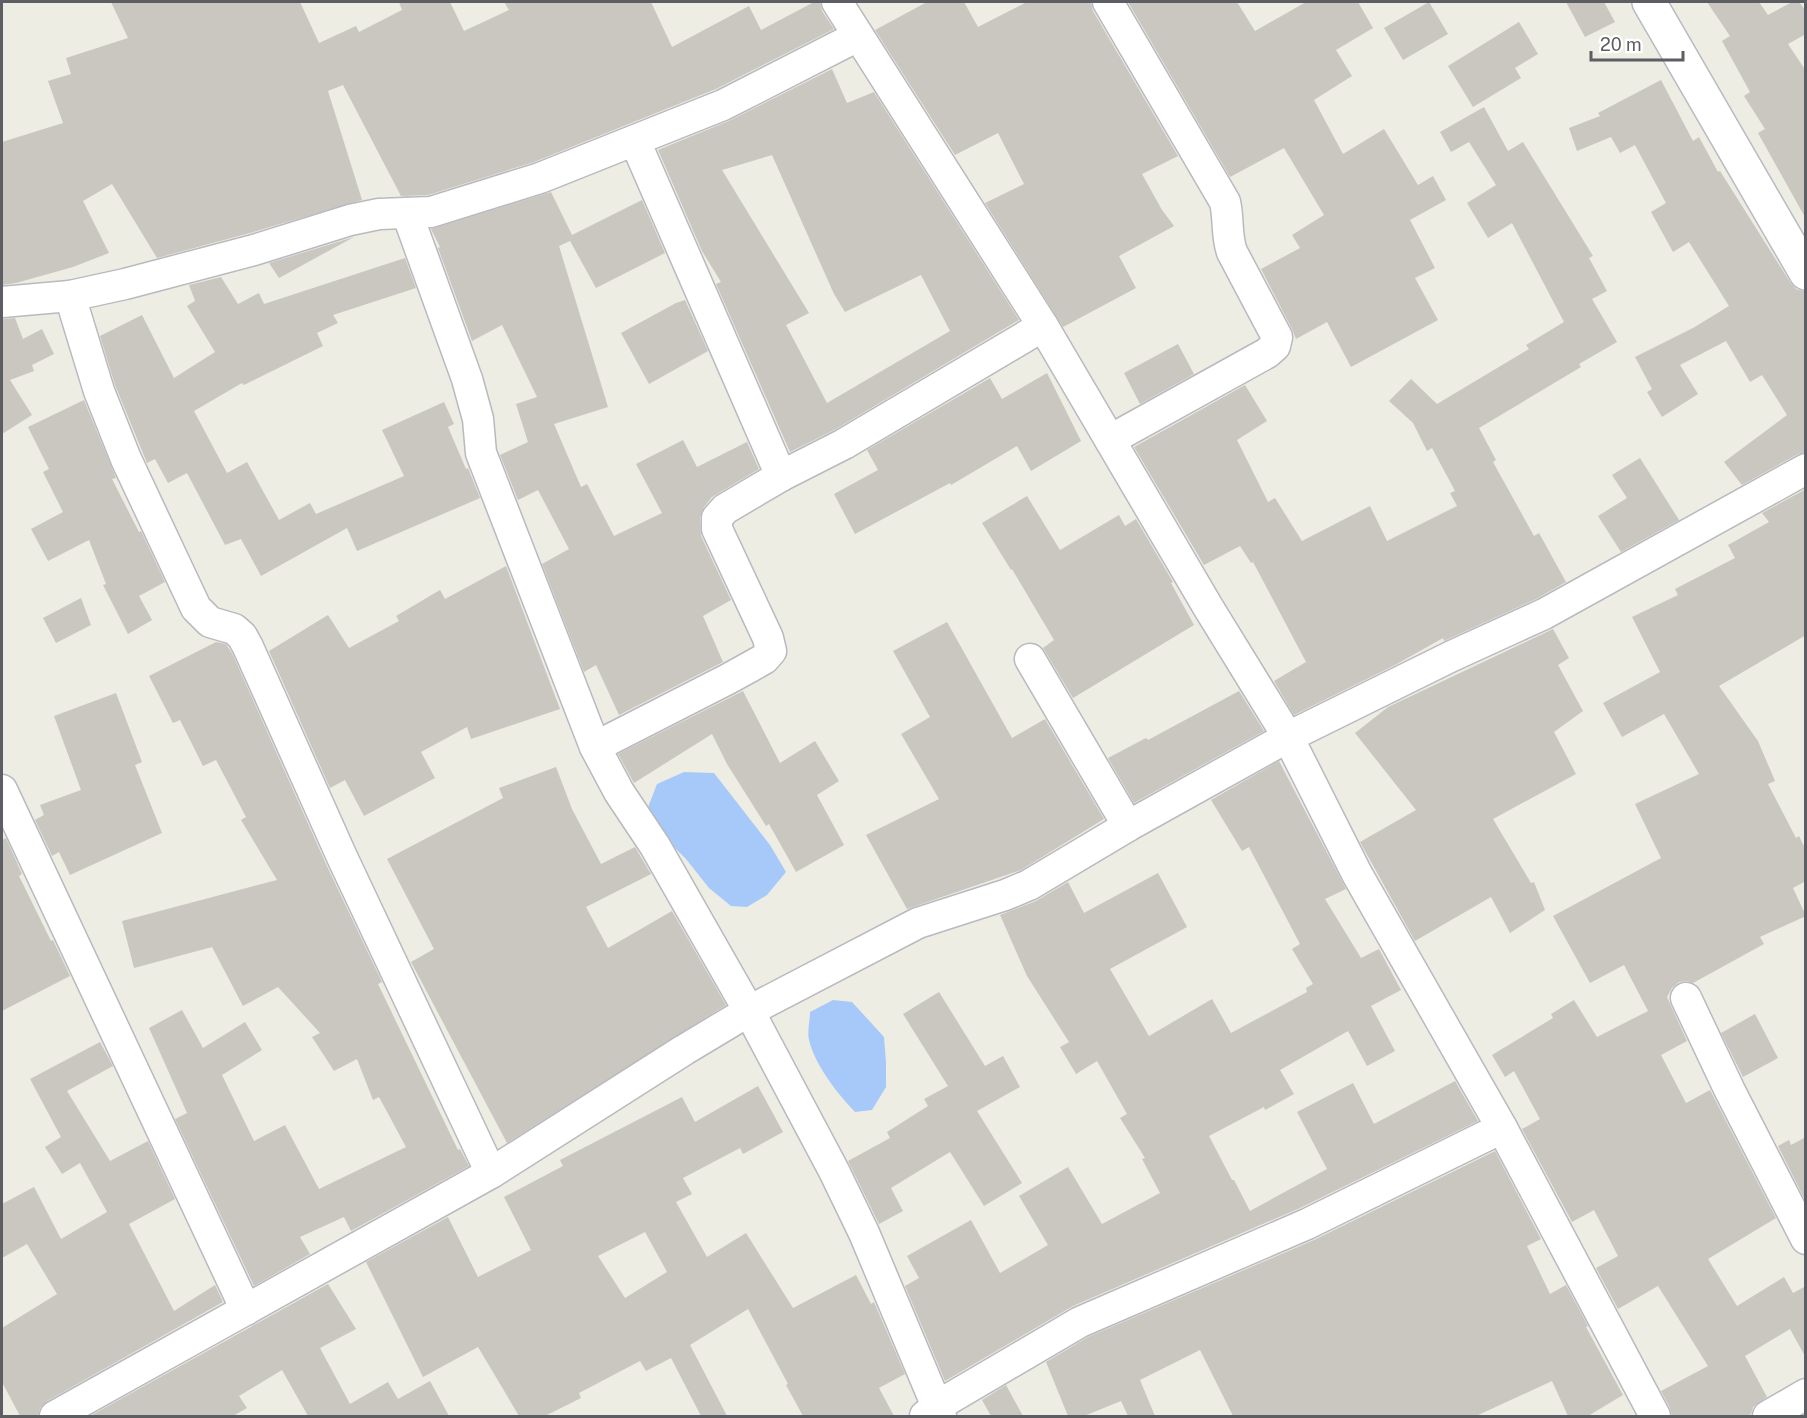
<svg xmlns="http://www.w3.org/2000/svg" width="1807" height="1418" viewBox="0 0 1807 1418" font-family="'Public Sans',sans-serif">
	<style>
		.water { fill: #a7c9f9 }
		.building { fill: #c9c7c0; fill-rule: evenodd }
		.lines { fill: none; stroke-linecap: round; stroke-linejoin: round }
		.street-casing { stroke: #b9babf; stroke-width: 33 }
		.secondary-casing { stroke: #b9bbc1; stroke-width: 36 }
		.street { stroke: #fff; stroke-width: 30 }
		.secondary { stroke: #fff; stroke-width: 33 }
	</style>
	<rect width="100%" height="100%" fill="#edede4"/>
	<g class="water">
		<polygon points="684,772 714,773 770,845 786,872 767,895 747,907 731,906 709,888 686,859 665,838 647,810 657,784"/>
		<path d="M833 1000 852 1002 884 1037 886 1062V1087L872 1110 855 1112C837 1093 815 1065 809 1040 807 1032 810 1020 810 1012Z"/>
	</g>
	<g class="building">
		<polygon points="111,2 300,2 319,43 356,26 359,32 402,10 399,2 450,2 464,31 509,10 504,2 651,2 672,47 749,6 761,30 814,2 820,2 822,11 834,29 716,89 534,162 428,195 401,196 343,85 328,91 362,200 250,233 157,258 112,184 83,201 109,253 73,267 16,283 2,285 2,142 63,123 48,81 71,74 66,58 128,38"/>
		<polygon points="927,2 964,2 978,27 1027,2 1091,2 1093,11 1178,156 1142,174 1162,210 1174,226 1119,256 1136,288 1063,327 985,203 1024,184 998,133 955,155 875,30"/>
		<polygon points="1128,2 1237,2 1255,31 1306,2 1358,2 1373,28 1336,50 1352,76 1314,100 1343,154 1384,129 1418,185 1433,176 1446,200 1410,220 1435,268 1415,278 1438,320 1351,367 1327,322 1296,339 1292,329 1261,269 1300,248 1292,235 1324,215 1284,148 1230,177"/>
		<polygon points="1429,2 1448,34 1403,60 1384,28"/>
		<polygon points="1566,2 1604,2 1615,22 1585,37"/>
		<polygon points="1707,2 1759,2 1768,15 1792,2 1799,2 1806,11 1806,34 1788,44 1806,71 1806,219 1758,133 1765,129 1744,96 1750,92 1722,41 1730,36"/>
		<polygon points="1519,22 1538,54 1515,68 1521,78 1473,107 1448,66"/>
		<path d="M832 69 847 103 874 92 1019 320 836 429 790 452 716 284 721 282 702 251 658 150 731 120ZM772 155 834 294 845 312 921 275 950 331 827 403 786 325 809 313 722 170Z"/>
		<polygon points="1661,80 1693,141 1699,137 1718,172 1720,171 1790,282 1796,289 1806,292 1806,452 1798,454 1742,485 1724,462 1787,415 1762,375 1750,382 1726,341 1680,365 1698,394 1662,417 1647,392 1652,389 1635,357 1693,328 1729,306 1689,242 1673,252 1651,212 1666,203 1635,145 1620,153 1611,137 1577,151 1569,128 1600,116 1598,113"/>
		<polygon points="1484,107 1508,151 1523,142 1593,256 1589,258 1607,291 1592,299 1617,342 1579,364 1581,367 1479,428 1496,460 1493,462 1534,536 1539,533 1566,582 1536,599 1444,641 1443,638 1395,665 1294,715 1274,681 1306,662 1253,562 1251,563 1240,546 1204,565 1134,447 1245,385 1267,421 1237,440 1268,502 1275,498 1302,541 1370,506 1387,541 1457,506 1450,493 1455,491 1432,448 1427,451 1413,423 1389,401 1411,379 1437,404 1529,349 1526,345 1564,322 1512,223 1488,238 1467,203 1496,185 1469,142 1451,152 1440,132"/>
		<polygon points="551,192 572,235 642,200 665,253 596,288 570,241 559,246 608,407 554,424 581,487 587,484 614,536 662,513 636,464 683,440 697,467 747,442 759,469 712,497 704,507 700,518 701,536 731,600 703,616 723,662 619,715 596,665 584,672 542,564 569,549 538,490 518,500 500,455 528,442 516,404 537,397 502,325 472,341 438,248 440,247 431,229"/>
		<polygon points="354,237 279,278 269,263"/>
		<polygon points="405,258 416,288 333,315 338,323 317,333 323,346 244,385 242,383 194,411 227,473 247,462 279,520 310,503 316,514 404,476 382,430 444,402 454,424 448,427 466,469 468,468 480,498 357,551 347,528 261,576 241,539 225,545 187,473 168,483 155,459 147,463 115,385 100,336 142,315 174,378 215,352 187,306 195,301 189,285 221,277 238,304 259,293 264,304"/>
		<polygon points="685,300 708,351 649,384 621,333 676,303"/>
		<polygon points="15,318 23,339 42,329 54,354 32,365 34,371 10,380 32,415 2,434 2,319"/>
		<polygon points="1178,344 1194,374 1140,404 1124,373"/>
		<polygon points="1047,373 1081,441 1031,471 1017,446 951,485 950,483 855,534 834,494 878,470 867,450 990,378 1002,399"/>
		<polygon points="84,400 116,478 112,479 139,532 141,531 165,582 139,596 152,620 128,634 103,585 106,584 89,540 48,561 31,529 63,512 43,472 49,469 28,427"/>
		<polygon points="1640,458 1679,520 1621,552 1598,516 1627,498 1612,475"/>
		<polygon points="1806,489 1806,635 1719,686 1758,741 1775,781 1768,784 1796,838 1799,836 1806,850 1806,881 1793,888 1806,916 1760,937 1764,944 1693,983 1687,981 1679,982 1672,988 1667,997 1687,1041 1661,1055 1686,1103 1710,1090 1776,1218 1708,1259 1737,1306 1784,1277 1793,1293 1806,1286 1806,1358 1790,1329 1745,1356 1767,1397 1753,1407 1751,1414 1747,1416 1672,1416 1670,1408 1661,1391 1708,1366 1658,1286 1618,1309 1596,1268 1618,1256 1594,1210 1572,1222 1522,1129 1540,1119 1514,1071 1505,1077 1492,1055 1553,1018 1551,1014 1574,1000 1597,1037 1648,1011 1624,965 1590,983 1553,916 1661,858 1635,804 1699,774 1664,714 1622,737 1603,703 1660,672 1632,617 1678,595 1675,589 1735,558 1728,545 1769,522 1762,513"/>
		<polygon points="1027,496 1060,550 1119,515 1125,526 1136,519 1173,582 1171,583 1194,625 1073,698 1043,648 1054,640 1012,569 1011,570 982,523"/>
		<polygon points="506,566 560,709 471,739 467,727 421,752 435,778 364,816 345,780 330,788 269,651 328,615 349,648 399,621 396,616 440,590 445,599"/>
		<polygon points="81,598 91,625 56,643 43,618"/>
		<polygon points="947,622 1012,738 1045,719 1104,819 1021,870 907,909 866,835 939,799 901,734 930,717 893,651"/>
		<polygon points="1553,629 1569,658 1558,665 1583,711 1554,732 1576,774 1493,819 1531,883 1534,882 1545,910 1510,933 1491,897 1415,941 1360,842 1416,810 1355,733 1388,707"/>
		<polygon points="216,642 226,644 233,655 326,864 382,982 378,984 458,1150 460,1149 469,1166 351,1231 344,1217 300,1237 310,1254 254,1286 175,1119 187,1113 149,1028 182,1010 203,1048 245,1022 262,1050 222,1075 254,1141 285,1125 319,1189 406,1147 379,1097 373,1100 357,1059 334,1071 312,1037 320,1033 278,987 243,1006 212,947 134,968 122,921 277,880 241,820 246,817 216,760 203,766 180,720 173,723 149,676"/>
		<polygon points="743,691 780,763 815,741 839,781 817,795 844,845 796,872 769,824 766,826 727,764 712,734 634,783 618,754"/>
		<polygon points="1239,691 1264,731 1134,803 1108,758 1146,738 1148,740"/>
		<polygon points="116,693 142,762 135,765 162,833 70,875 59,852 52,856 35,820 44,815 40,805 81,790 54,716"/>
		<polygon points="1279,761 1346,889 1325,899 1361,958 1379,949 1401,990 1371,1006 1395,1051 1367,1066 1348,1031 1280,1070 1294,1094 1265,1110 1264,1107 1209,1136 1232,1180 1234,1180 1250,1211 1327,1169 1297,1112 1353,1083 1374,1124 1455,1081 1478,1121 1300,1208 1073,1306 945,1381 905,1286 919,1278 907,1256 971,1220 1000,1273 1048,1245 1019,1196 1068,1167 1102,1224 1160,1193 1142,1159 1145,1158 1120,1118 1127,1114 1097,1061 1076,1074 1060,1047 1069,1042 1027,976 1000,915 1036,901 1068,882 1084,913 1158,873 1187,927 1110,969 1149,1036 1212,999 1231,1033 1307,992 1306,988 1313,984 1292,949 1300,944 1249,847 1242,851 1211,800"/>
		<polygon points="556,767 572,809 601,864 635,847 651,874 586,907 608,948 672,911 726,1005 507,1143 411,962 434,949 387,859 503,798 499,788"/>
		<polygon points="6,838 22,874 19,876 51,941 53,940 70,976 2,1011 2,839 2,840"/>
		<polygon points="939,992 985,1066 1003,1056 1020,1087 977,1111 1022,1183 984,1206 950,1152 891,1188 903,1211 879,1224 848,1161 890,1138 887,1132 928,1106 924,1099 948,1086 903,1014"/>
		<polygon points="1755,1014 1778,1058 1743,1077 1721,1033"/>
		<polygon points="100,1042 113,1066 67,1091 110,1161 148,1141 175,1199 129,1224 174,1311 215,1285 223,1302 47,1401 40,1408 38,1416 20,1416 2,1382 2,1328 57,1294 27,1244 2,1258 2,1204 34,1187 61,1239 107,1212 80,1163 62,1174 45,1147 61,1137 30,1079"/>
		<path d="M758 1086 783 1132 743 1154 740 1148 683 1178 692 1194 676 1202 707 1257 746 1233 793 1308 856 1275 871 1304 874 1302 905 1374 879 1388 894 1416H803L786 1385 788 1384 748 1309 690 1345 727 1416H701L671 1358 646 1371 640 1361 579 1393 581 1398 545 1416H519L478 1347 423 1377 366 1262 448 1217 478 1277 531 1250 504 1197 563 1166 560 1160 682 1097 695 1122ZM645 1232 667 1272 625 1298 598 1256Z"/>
		<polygon points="1806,1137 1806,1199 1805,1200 1778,1146 1789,1140 1791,1145"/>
		<polygon points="1495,1151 1541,1239 1527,1246 1550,1294 1566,1285 1588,1326 1586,1327 1623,1395 1588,1416 1568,1416 1552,1381 1476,1416 1233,1416 1200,1350 1140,1380 1155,1416 1128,1416 1121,1401 1084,1416 1068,1416 1046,1362 1088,1337 1314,1240"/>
		<polygon points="328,1284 356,1329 320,1348 350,1404 388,1382 398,1399 430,1381 449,1416 308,1416 282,1370 239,1396 247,1408 233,1416 90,1416"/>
		<polygon points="1006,1385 1023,1416 991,1416 982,1400"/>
	</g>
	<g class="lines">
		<g class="street-casing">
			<g id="street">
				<polyline points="837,2 1043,326 1208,607 1288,737 1357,874 1502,1128 1655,1416"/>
				<path d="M1108 2 1225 202C1229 218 1226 236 1232 252L1277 337 1275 346 1267 353 1110 440"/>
				<polyline points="635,141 781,476"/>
				<polyline points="407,213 467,379 478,419 481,453 595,747 619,792 655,846 749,1011 834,1171 864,1233 941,1416"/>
				<polyline points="2,302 70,296"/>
				<polyline points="1030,659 1128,826"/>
				<polyline points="595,747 728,679 764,659 771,651 768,638 717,529 717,518 725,509 781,476 844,444 1043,326"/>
				<polyline points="2,790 246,1310"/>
				<polyline points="1686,998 1730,1091 1806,1239"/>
				<polyline points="491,1173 342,857 248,647 242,636 234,629 210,622 196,608 126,459 99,391 70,296 125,284 254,250 350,220 379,214 431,212 540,178 723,105 858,36"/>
				<polyline points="55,1416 491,1173 684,1050 749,1011 918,923 1005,895 1029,885 1128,826 1288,737 1452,656 1544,614 1806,469"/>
				<polyline points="925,1416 937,1406 1080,1322 1307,1224 1502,1128"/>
				<polyline points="1768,1416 1806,1394"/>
			</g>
		</g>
		<g class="secondary-casing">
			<polyline id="secondary" points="1649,2 1806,273"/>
		</g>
		<use href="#street" class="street"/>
		<use href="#secondary" class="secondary"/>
	</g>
	<rect width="1807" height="1418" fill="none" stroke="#5c5e63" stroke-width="6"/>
	<path d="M1591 51v9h92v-9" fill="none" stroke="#5c5e63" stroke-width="3"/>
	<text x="1600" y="51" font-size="18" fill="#5c5e63" stroke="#ffffff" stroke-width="4.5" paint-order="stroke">20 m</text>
</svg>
